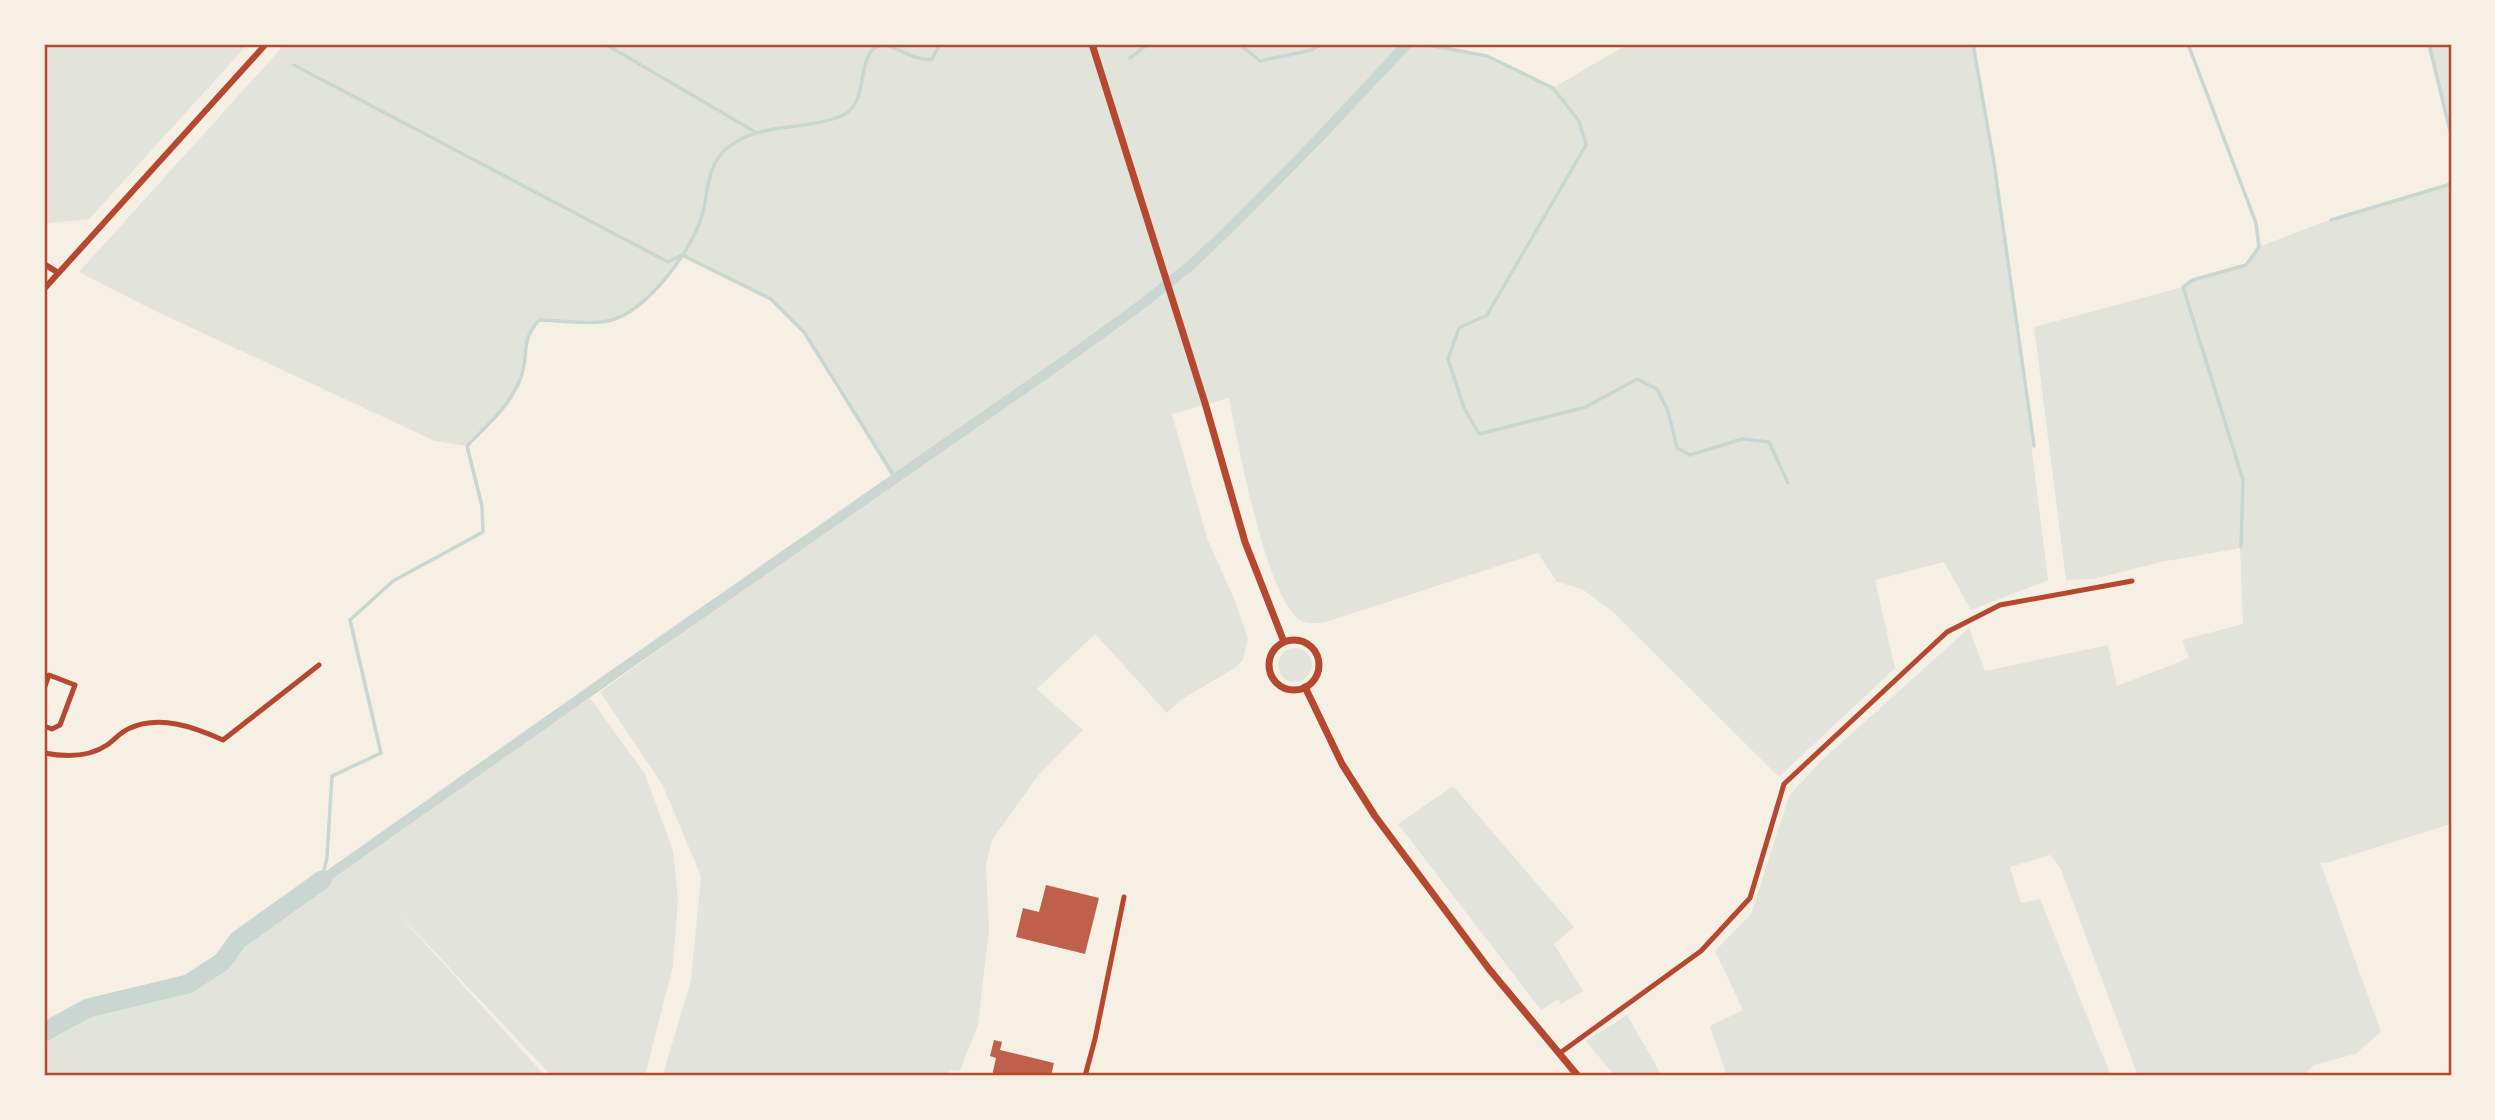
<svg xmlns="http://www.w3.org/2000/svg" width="2495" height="1120" viewBox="0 0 2495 1120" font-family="'Source Serif 4',serif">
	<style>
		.green { fill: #e2e4dc }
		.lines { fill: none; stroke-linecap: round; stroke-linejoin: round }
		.stream { stroke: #c9d6d2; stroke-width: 3.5 }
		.canal { stroke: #c9d6d2; stroke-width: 10 }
		.river { stroke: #c9d6d2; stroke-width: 19 }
		.building { fill: #bf614a }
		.minor { stroke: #b5482f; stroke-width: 5 }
		.tertiary { stroke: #b5482f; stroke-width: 6 }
		.secondary { stroke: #b5482f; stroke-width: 7 }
		.neatline { fill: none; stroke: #b5482f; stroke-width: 2.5 }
	</style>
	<rect width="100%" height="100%" fill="#f6efe4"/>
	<g class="green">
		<polygon points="44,44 248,44 89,219 44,224"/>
		<path d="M285 44H1423L1487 56 1553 88 1628 44H1973L1994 163 2032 430V451L2048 580 1971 610 1944 562 1875 580 1895 668 1779 777 1612 611 1582 589 1557 582 1538 553 1329 621C1320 623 1311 625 1302 621 1267 605 1237 438 1229 398L1172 414 1207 538 1235 601 1248 638 1243 660 1235 668 1179 701 1167 713 1095 634 1037 689 1083 730 1037 777 992 840 986 865 989 930 978 1025 960 1070 950 1071 947 1076H664V1071L691 980 701 876 662 784 600 692 894 481 804 332 771 299 682 255C666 282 638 318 605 321 583 324 560 320 538 320 519 342 526 367 515 392 507 410 480 431 467 446L435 441 151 309 79 272Z"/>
		<polygon points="2429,44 2451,44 2451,135"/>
		<polygon points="2451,184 2451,824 2326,863 2320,862 2381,1032 2355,1054 2314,1065 2303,1076 2138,1076 2060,867 2050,855 2010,867 2021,903 2040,899 2111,1076 1727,1076 1710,1026 1743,1010 1715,951 1751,914 1789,796 1820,762 1969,628 1985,671 2108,645 2117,686 2189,658 2182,640 2243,624 2240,548 2161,562 2094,579 2066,580 2034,327 2183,287 2193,280 2246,265 2259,247 2321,223"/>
		<circle cx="1295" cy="665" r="17"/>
		<polygon points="590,698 645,774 673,851 678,899 673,966 645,1076 552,1076 393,908 545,1076 44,1076 44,1032 88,1008 188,984 222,962 238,940 322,880"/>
		<polygon points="1453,786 1574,927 1554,944 1583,991 1561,1004 1558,999 1541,1010 1398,824"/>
		<polygon points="1627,1015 1662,1076 1615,1076 1586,1041"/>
	</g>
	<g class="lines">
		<g class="stream">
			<polyline points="605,44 757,133"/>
			<polyline points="1239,44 1260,61 1312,50 1320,44"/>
			<polyline points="1423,44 1487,56 1553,88 1579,121 1586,145 1487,315 1459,328 1448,359 1464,408 1479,434 1586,407 1637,379 1657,389 1668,411 1677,448 1690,455 1742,439 1769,442 1788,483"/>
			<polyline points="1973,44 1994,163 2034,446"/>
			<polyline points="2188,44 2256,223 2259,247 2246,265 2193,280 2183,287 2243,480 2241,547"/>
			<polyline points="2429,44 2451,135"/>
			<polyline points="1130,58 1148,44"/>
			<polyline points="294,65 668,262 682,255 771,299 804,332 896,479"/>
			<polyline points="2331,220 2451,184"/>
			<path d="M322 880 327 857 332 776 381 753 350 620 393 581 483 532 482 506 467 446C487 425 511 405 521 377 529 354 520 341 539 320 557 320 591 325 608 321 647 312 693 250 703 212 708 189 708 165 726 149 760 120 806 132 843 115 869 103 856 59 877 46 888 39 914 63 932 59L940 44"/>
		</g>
		<polyline class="canal" points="322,880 633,661 1061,363 1141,305 1191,265 1232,226 1318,139 1407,44"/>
		<polyline class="river" points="44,1032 88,1008 188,984 222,962 238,940 322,880"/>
	</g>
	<g class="building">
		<polygon points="1046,885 1099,898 1085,954 1016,937 1023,908 1039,912"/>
		<polygon points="994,1040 1002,1042 1000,1050 1054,1063 1051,1076 992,1076 996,1058 990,1056"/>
	</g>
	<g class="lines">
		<g class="minor">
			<polyline points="44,689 49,675 75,685 60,725 52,729 44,726"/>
			<path d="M44 753C65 757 88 758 107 745 114 740 121 732 128 729 159 714 194 727 223 740L319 665"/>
			<polyline points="1560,1053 1701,951 1750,898 1784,784 1947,632 2000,605 2132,581"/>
			<polyline points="1085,1076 1095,1039 1124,897"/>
		</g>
		<g class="tertiary">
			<polyline points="44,264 57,272"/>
			<polyline points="44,289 266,44"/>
		</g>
		<g class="secondary">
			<polyline points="1092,44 1205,403 1245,542 1284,642"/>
			<circle cx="1294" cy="665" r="25"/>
			<polyline points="1305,687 1342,764 1375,816 1489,969 1578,1076"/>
		</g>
	</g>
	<rect width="2495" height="1120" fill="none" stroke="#f6efe4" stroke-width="91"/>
	<rect x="46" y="46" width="2404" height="1028" class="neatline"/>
</svg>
